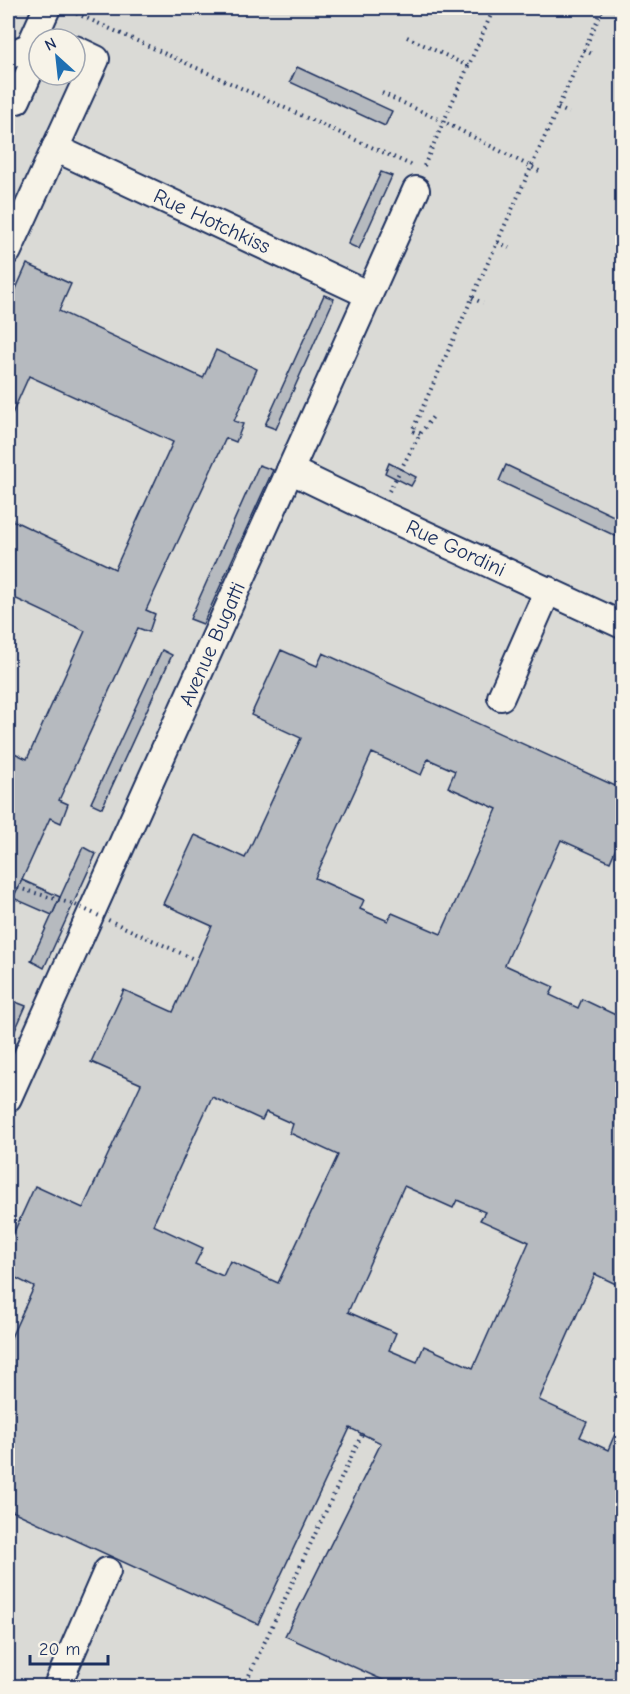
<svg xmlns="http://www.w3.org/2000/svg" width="630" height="1694" viewBox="0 0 630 1694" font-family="'Comic Neue',sans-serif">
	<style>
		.built { fill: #dadad6; fill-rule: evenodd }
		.building { fill: #b6babf; stroke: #1b2f5e; stroke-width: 1.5; fill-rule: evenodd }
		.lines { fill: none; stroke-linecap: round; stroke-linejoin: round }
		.minor-casing { stroke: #1b2f5e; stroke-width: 30 }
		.path { stroke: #1b2f5e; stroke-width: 4; stroke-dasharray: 1.5 4.5; stroke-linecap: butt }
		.minor { stroke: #f7f3e8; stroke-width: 26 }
		.path-bridge { stroke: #1b2f5e; stroke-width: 4; stroke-dasharray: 1.5 4.5; stroke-linecap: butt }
		.labels { text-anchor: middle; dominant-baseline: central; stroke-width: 6; stroke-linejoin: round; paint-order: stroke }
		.street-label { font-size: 21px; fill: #1b2f5e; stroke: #f7f3e8 }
	</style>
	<rect width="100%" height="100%" fill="#eae7e0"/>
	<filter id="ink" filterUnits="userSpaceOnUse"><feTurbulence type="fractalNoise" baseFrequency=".0167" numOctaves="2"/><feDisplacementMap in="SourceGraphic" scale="12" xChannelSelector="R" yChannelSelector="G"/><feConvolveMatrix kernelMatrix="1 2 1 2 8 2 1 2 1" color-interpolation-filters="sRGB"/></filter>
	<g filter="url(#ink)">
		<path class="built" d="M8 8H622V1686H8ZM39 39H75V75H39Z"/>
		<g class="building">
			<polygon points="297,67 392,111 385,126 290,82"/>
			<polygon points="381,172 392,176 359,249 348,244"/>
			<polygon points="27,264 71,284 59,311 203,378 216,350 257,369 234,421 243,424 236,442 226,438 146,610 155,614 149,632 138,628 59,800 68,804 61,823 50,818 8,911 8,750 27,759 85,631 8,595 8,518 115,569 173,442 29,376 8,423 8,307"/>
			<polygon points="324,295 334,299 276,429 265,425"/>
			<polygon points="389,463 416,477 411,486 385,473"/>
			<polygon points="259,465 273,470 203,624 190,619"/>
			<polygon points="506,465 622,520 622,539 499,481"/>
			<polygon points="162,650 172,655 102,808 91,803"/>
			<path d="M281 650 317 666 323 653 622 789V848L617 846 610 862 561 840 505 965 554 987 550 995 578 1008 582 999 622 1018V1287L595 1274 539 1400 587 1422 580 1437 608 1450 615 1434 622 1437V1686H396L285 1636 381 1443 350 1428 258 1624 8 1509V1344L34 1287 8 1274V1245L35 1186 83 1208 141 1084 91 1062 124 990 173 1012 212 926 163 904 195 835 245 858 301 738 251 715ZM372 753 421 775 428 759 455 771 448 787 497 809 441 934 392 913 388 921 360 909 364 900 315 878ZM212 1097 262 1120 266 1112 293 1124 290 1133 338 1155 278 1283 230 1261 223 1276 195 1264 203 1248 153 1225ZM404 1186 453 1208 457 1200 485 1212 480 1220 529 1242 473 1368 424 1346 417 1362 389 1350 396 1333 348 1312Z"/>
			<polygon points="83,847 96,854 44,968 31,961"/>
			<polygon points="22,880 60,897 52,915 13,898"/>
			<polygon points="13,1001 26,1006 8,1046 8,1013"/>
		</g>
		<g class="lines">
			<g class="minor-casing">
				<g id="minor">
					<polyline points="8,56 30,46 47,8"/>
					<polyline points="8,101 17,100 34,62 30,46"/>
					<polyline points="55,148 369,295"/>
					<polyline points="8,251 96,59 75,49"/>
					<polyline points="290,470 377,512 622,625"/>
					<polyline points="501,697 548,590"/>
					<polyline points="8,1098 416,190"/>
					<polyline points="57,1686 107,1571"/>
				</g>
			</g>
			<g class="path">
				<polyline points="71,11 411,165"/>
				<polyline points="407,37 468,66"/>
				<polyline points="584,50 594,55"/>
				<polyline points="382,93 444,122 541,172"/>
				<polyline points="558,108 569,113"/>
				<polyline points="8,138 13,126"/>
				<polyline points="424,166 494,8"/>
				<polyline points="498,242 509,248"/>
				<polyline points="472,298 483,303"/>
				<polyline points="420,434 412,431 603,8"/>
				<polyline points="389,491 420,434 435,414"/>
				<polyline points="244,1686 362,1434"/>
			</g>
			<use href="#minor" class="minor"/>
			<polyline class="path-bridge" points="18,888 73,904 196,960"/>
		</g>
	</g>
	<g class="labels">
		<g class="street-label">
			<text transform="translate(212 221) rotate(25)">Rue Hotchkiss</text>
			<text transform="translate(456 548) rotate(25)">Rue Gordini</text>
			<text transform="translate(212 644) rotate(-66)">Avenue Bugatti</text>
		</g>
	</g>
	<rect width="630" height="1694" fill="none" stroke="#f7f3e8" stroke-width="30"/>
	<rect x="15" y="15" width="600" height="1664" fill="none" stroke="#1b2f5e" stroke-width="2" filter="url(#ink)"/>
	<g transform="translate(57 57) rotate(333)"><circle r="28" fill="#f7f3e8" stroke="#9fa5b1" stroke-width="1.5"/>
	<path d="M0-4.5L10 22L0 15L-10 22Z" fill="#1f6fb2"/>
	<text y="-9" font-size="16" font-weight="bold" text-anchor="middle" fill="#1b2f5e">N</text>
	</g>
	<path d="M30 1655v9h78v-9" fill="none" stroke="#1b2f5e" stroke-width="3"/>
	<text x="39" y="1655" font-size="18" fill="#1b2f5e" stroke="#f7f3e8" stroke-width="4.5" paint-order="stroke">20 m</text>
</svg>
